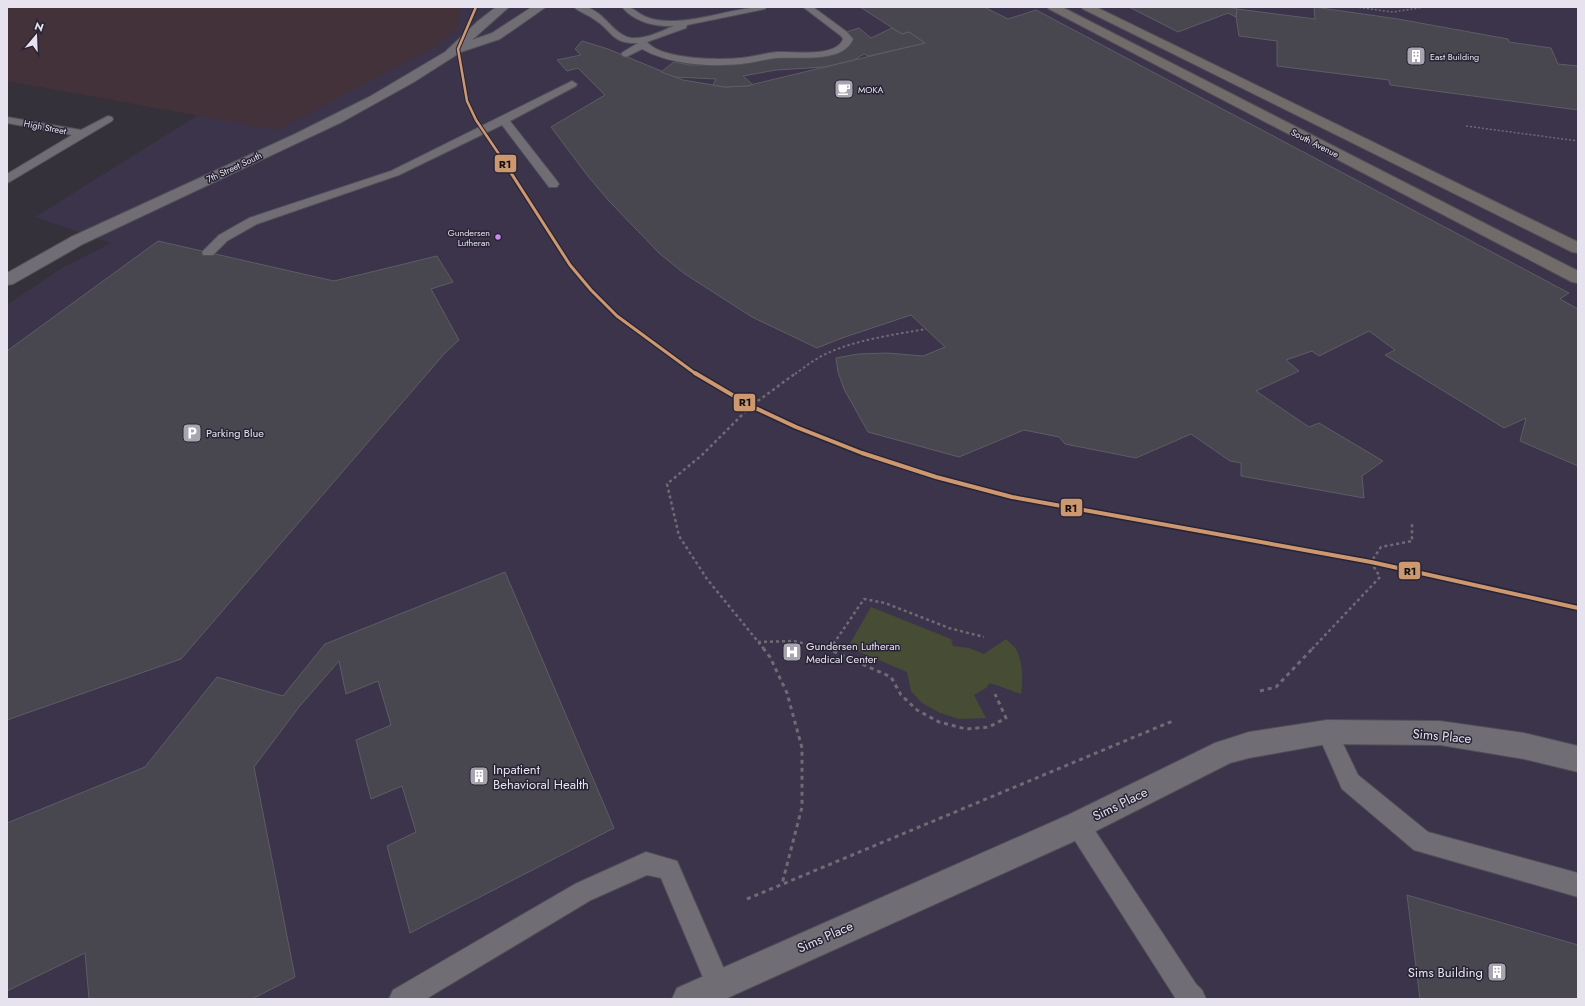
<svg xmlns="http://www.w3.org/2000/svg" width="1585" height="1006" viewBox="0 0 1585 1006" font-family="Jost,sans-serif">
	<style>
		.built { fill: #3b344b }
		.industrial { fill: #43323a }
		.green { fill: #474c35 }
		.building { fill: #48464e; stroke: #5e5c65 }
		.lines { fill: none; stroke-linecap: round; stroke-linejoin: round }
		.service-casing { stroke: #514f57; stroke-width: 2 }
		.minor-casing { stroke: #514f57; stroke-width: 2 }
		.trunk-casing { stroke: #514f57; stroke-width: 2 }
		.path-far3 { stroke: #6e6c73; stroke-width: 1.5; stroke-dasharray: 2 2; stroke-linecap: butt }
		.path-far2 { stroke: #6e6c73; stroke-width: 2; stroke-dasharray: 2.5 2.5; stroke-linecap: butt }
		.path-far1 { stroke: #6e6c73; stroke-width: 2.5; stroke-dasharray: 3 3; stroke-linecap: butt }
		.path { stroke: #6e6c73; stroke-width: 3; stroke-dasharray: 4 4; stroke-linecap: butt }
		.service { fill: #706d75; fill-rule: evenodd }
		.minor { fill: #706d75; fill-rule: evenodd }
		.trunk { fill: #716c6a; fill-rule: evenodd }
		.rail-1-far2-casing { stroke: #282435; stroke-width: 4.5 }
		.rail-1-far1-casing { stroke: #282435; stroke-width: 5.5 }
		.rail-1-casing { stroke: #282435; stroke-width: 7 }
		.rail-1-far2 { stroke: #cd976f; stroke-width: 2.5 }
		.rail-1-far1 { stroke: #cd976f; stroke-width: 3 }
		.rail-1 { stroke: #cd976f; stroke-width: 4 }
		.bus-dot { fill: #ca8be6; stroke: #282435; stroke-width: 1.5 }
		.labels { text-anchor: middle; dominant-baseline: central; stroke-width: 3; stroke-linejoin: round; paint-order: stroke }
		.far-poi-label { font-size: 9px; fill: #e6e3ef; stroke: #282435; text-anchor: start }
		.far-street-label { font-size: 9px; fill: #e6e3ef; stroke: #282435 }
		.far-bus-label { font-size: 9px; fill: #e6e3ef; stroke: #282435; text-anchor: end }
		.poi-label { font-size: 11px; fill: #e6e3ef; stroke: #282435; text-anchor: start }
		.near-street-label { font-size: 13px; fill: #e6e3ef; stroke: #282435 }
		.near-poi-label { font-size: 13px; fill: #e6e3ef; stroke: #282435; text-anchor: start }
		.line-badge { stroke: #282435; stroke-width: 1.5 }
		.pale-badge-label { font-size: 11px; text-anchor: middle; font-weight: bold; fill: #111 }
	</style>
	<rect width="100%" height="100%" fill="#34313b"/>
	<polygon class="built" points="371,7 1578,7 1578,999 7,999 7,305 62,268 111,243 35,217"/>
	<polygon class="industrial" points="7,7 461,7 457,30 434,47 277,130 7,81"/>
	<path class="green" d="M871 607 951 639 953 646 969 648 984 654 1006 639C1009 643 1015 646 1017 651 1023 664 1023 680 1021 694L990 683 986 688 974 695 986 718 959 719 940 713 922 703 911 691 907 672 848 647Z"/>
	<g class="building">
		<polygon points="860,7 984,7 1008,19 1036,10 1569,293 1560,299 1578,309 1578,466 1520,441 1526,418 1504,428 1385,355 1395,350 1369,331 1319,356 1312,351 1286,360 1299,371 1256,391 1309,427 1319,423 1383,461 1362,476 1364,498 1241,476 1241,463 1230,461 1191,434 1136,458 1065,444 1059,437 1024,430 959,457 868,432 844,389 838,372 836,358 858,354 887,353 923,356 945,347 911,315 842,338 817,348 752,317 685,274 660,254 609,201 587,175 551,127 605,95 578,68 567,71 557,60 581,55 575,49 582,41 608,49 683,80 725,87 746,86 925,43 909,32 902,34"/>
		<polygon points="1129,7 1228,7 1237,9 1236,17 1228,13 1178,32"/>
		<polygon points="1314,7 1398,19 1508,39 1509,42 1551,48 1558,64 1578,66 1578,110 1390,85 1389,80 1277,66 1277,41 1239,36 1236,17 1237,9 1315,19"/>
		<polygon points="859,28 871,38 892,28 902,34 909,32 925,43 869,56 864,54 854,60 824,67 776,70 743,76 753,85 746,86 725,87 713,85 716,79 675,77 661,72 674,62 691,65 726,65 793,56 839,52 848,42 840,34"/>
		<polygon points="158,241 334,281 437,256 453,282 431,289 459,340 445,353 181,659 7,720 7,351"/>
		<polygon points="505,572 614,828 410,933 387,846 416,832 402,786 371,799 356,740 391,725 378,681 346,694 339,661 299,707 254,767 295,977 252,999 89,999 85,953 7,991 7,823 145,767 217,677 283,696 325,644"/>
		<polygon points="1407,895 1578,945 1578,999 1420,999"/>
	</g>
	<g class="lines">
		<g class="service-casing">
			<g id="service">
				<path d="M574 7C577 7 582 6 586 7 605 12 614 36 632 38 647 39 661 31 674 26 655 27 634 22 622 7 634 7 633 10 644 16 652 20 662 21 671 21 704 21 734 7 766 7L765 9 687 25 686 28 647 42C662 60 719 60 741 58 753 57 765 53 777 52 793 51 836 58 843 39L841 36 803 7H813L847 32 853 39C843 64 799 56 777 58 765 59 753 63 741 64 710 67 670 65 642 49L626 57 623 56 621 54 623 52 638 43C611 44 613 31 595 20 589 15 579 12 574 7Z"/>
				<polygon points="572,81 577,84 576,86 510,121 557,181 559,184 557,187 549,187 502,125 399,175 257,224 227,241 213,255 203,255 202,252 219,235 249,218 391,171"/>
				<polygon points="108,116 112,117 113,119 112,121 11,181 7,183 7,174 72,135 7,123 7,117 81,130"/>
				<polygon points="1327,722 1334,725 1358,775 1428,832 1578,873 1578,897 1414,850 1342,789 1317,732 1320,725"/>
				<polygon points="1078,814 1086,817 1196,984 1202,990 1206,999 1176,999 1070,833 1067,825 1070,817"/>
				<polygon points="646,852 677,861 731,985 728,994 719,997 710,994 661,878 647,875 591,900 426,999 389,999 393,990 575,884"/>
			</g>
		</g>
		<g class="minor-casing">
			<g id="minor">
				<polygon points="496,7 509,7 472,40 492,33 532,7 546,7 500,39 461,52 414,82 342,122 83,244 13,284 7,285 7,273 71,237 295,134 369,97 445,52 478,21"/>
				<polygon points="1327,720 1440,721 1524,733 1578,746 1578,772 1524,759 1440,745 1327,744 1249,758 1230,763 1088,835 725,999 672,999 677,988 1068,815 1215,743 1249,732"/>
			</g>
		</g>
		<g class="trunk-casing">
			<g id="trunk">
				<polygon points="1047,7 1062,7 1578,271 1578,283 1572,282 1049,9"/>
				<polygon points="1081,7 1096,7 1578,242 1578,253 1572,252 1083,9"/>
			</g>
		</g>
		<g class="path-far3">
			<polyline points="1355,7 1393,12 1425,7"/>
			<polyline points="1466,126 1578,141"/>
		</g>
		<path class="path-far2" d="M795 374C801 370 808 364 815 360 845 341 892 335 926 329"/>
		<g class="path-far1">
			<polyline points="758,642 793,641 830,649"/>
			<polyline points="764,649 707,579 679,536 667,484 702,455 751,406 796,373"/>
			<polyline points="830,649 864,599 885,603 949,628 984,637"/>
			<polyline points="1312,649 1380,577 1371,562 1381,547 1412,541 1412,522"/>
		</g>
		<g class="path">
			<polyline points="763,648 770,657 787,693 802,748 802,807 782,884"/>
			<polyline points="826,648 891,677 901,695 917,710 939,722 966,729 989,727 1006,718 995,694"/>
			<polyline points="1260,691 1276,687 1313,648"/>
			<polyline points="747,899 1175,720"/>
		</g>
		<use href="#service" class="service"/>
		<use href="#minor" class="minor"/>
		<use href="#trunk" class="trunk"/>
		<g class="rail-1-far2-casing">
			<polyline id="rail-1-far2" points="476,7 458,49 467,101 476,120 505,163"/>
		</g>
		<g class="rail-1-far1-casing">
			<polyline id="rail-1-far1" points="504,162 570,265 591,290 617,316 696,374"/>
		</g>
		<g class="rail-1-casing">
			<polyline id="rail-1" points="695,373 751,406 796,427 862,453 936,477 1012,497 1371,562 1578,608"/>
		</g>
		<use href="#rail-1-far2" class="rail-1-far2"/>
		<use href="#rail-1-far1" class="rail-1-far1"/>
		<use href="#rail-1" class="rail-1"/>
	</g>
	<defs>
		<g id="building-square" transform="scale(1)"><rect x="-9" y="-9" width="18" height="18" rx="4" fill="#a8a5b0" stroke="#282435"/><path d="M-4-6H4V6H1V3H-1V6H-4ZM-2.5-4.3h1.7v1.8h-1.7ZM.8-4.3h1.7v1.8H.8ZM-2.5-1h1.7V.8h-1.7ZM.8-1h1.7V.8H.8Z" fill="#fff"/></g>
		<g id="cafe-square" transform="scale(1)"><rect x="-9" y="-9" width="18" height="18" rx="4" fill="#a8a5b0" stroke="#282435"/><path d="M-5.5-4.5H6V0H3Q3 3.5 0 3.5H-2.5Q-5.5 3.5-5.5 0ZM3-3.2v2h1.7v-2ZM-6 4.5H4V6H-6Z" fill="#fff"/></g>
		<g id="parking-square" transform="scale(1)"><rect x="-9" y="-9" width="18" height="18" rx="4" fill="#a8a5b0" stroke="#282435"/><path d="M-3.5-5.5H1a3.5 3.5 0 0 1 0 7H-1V5.5H-3.5ZM-1-3.4V-.6H.8a1.4 1.4 0 0 0 0-2.8Z" fill="#fff"/></g>
		<g id="hospital-square" transform="scale(1)"><rect x="-9" y="-9" width="18" height="18" rx="4" fill="#a8a5b0" stroke="#282435"/><path d="M-5-5h3v3.5h4V-5h3V5h-3V1.5h-4V5h-3Z" fill="#fff"/></g>
	</defs>
	<g fill-rule="evenodd">
		<use href="#building-square" x="1416" y="56"/>
		<use href="#cafe-square" x="844" y="89"/>
		<use href="#parking-square" x="192" y="433"/>
		<use href="#hospital-square" x="792" y="652"/>
		<use href="#building-square" x="479" y="776"/>
		<use href="#building-square" x="1497" y="972"/>
	</g>
	<circle class="bus-dot" cx="498" cy="237" r="3.5"/>
	<g class="labels">
		<g class="far-poi-label">
			<text x="1430" y="56">East Building</text>
			<text x="858" y="89">MOKA</text>
		</g>
		<g class="far-street-label">
			<text transform="translate(45 127) rotate(11)">High Street</text>
			<text transform="translate(1315 143) rotate(27)">South Avenue</text>
			<text transform="translate(234 167) rotate(-25)">7th Street South</text>
		</g>
		<g class="far-bus-label">
			<text x="490" y="232">Gundersen<tspan x="490" dy="10">Lutheran</tspan></text>
		</g>
		<g class="poi-label">
			<text x="206" y="433">Parking Blue</text>
			<text x="806" y="646">Gundersen Lutheran<tspan x="806" dy="13">Medical Center</tspan></text>
		</g>
		<g class="near-street-label">
			<text transform="translate(1442 736) rotate(5)">Sims Place</text>
			<text transform="translate(1120 804) rotate(-26)">Sims Place</text>
			<text transform="translate(825 937) rotate(-24)">Sims Place</text>
		</g>
		<g class="near-poi-label">
			<text x="493" y="769">Inpatient<tspan x="493" dy="15">Behavioral Health</tspan></text>
			<text x="1483" y="972" text-anchor="end">Sims Building</text>
		</g>
	</g>
	<g class="line-badge">
		<rect x="494" y="154" width="23" height="19" rx="4" fill="#cd976f"/>
		<rect x="733" y="393" width="23" height="19" rx="4" fill="#cd976f"/>
		<rect x="1060" y="498" width="23" height="19" rx="4" fill="#cd976f"/>
		<rect x="1398" y="561" width="23" height="19" rx="4" fill="#cd976f"/>
	</g>
	<g class="pale-badge-label">
		<text x="505" y="168">R1</text>
		<text x="745" y="406">R1</text>
		<text x="1071" y="512">R1</text>
		<text x="1410" y="575">R1</text>
	</g>
	<rect width="1585" height="1006" fill="none" stroke="#e6e3ef" stroke-width="16"/>
	<g transform="translate(36 36) rotate(19)" stroke="#282435" stroke-width="3" paint-order="stroke">
	<path d="M0-3L7 15L0 10L-7 15Z" fill="#e6e3ef"/>
	<text y="-6" font-size="11" font-weight="bold" text-anchor="middle" fill="#e6e3ef">N</text>
	</g>
</svg>
